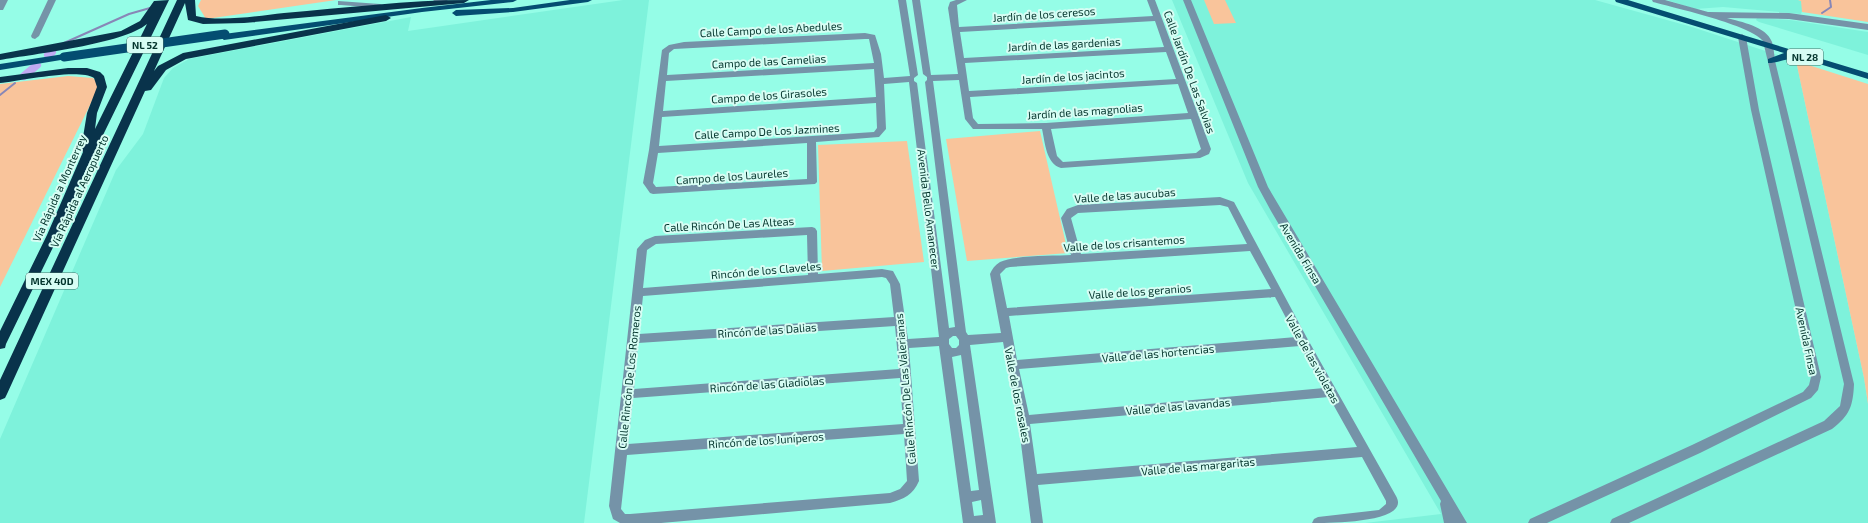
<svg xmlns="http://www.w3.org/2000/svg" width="1868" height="523" viewBox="0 0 1868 523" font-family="'Exo 2',sans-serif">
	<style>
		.built { fill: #7ef2db }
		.green { fill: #f9c49b }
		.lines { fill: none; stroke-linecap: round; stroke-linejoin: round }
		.stream { stroke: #8887b7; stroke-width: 2 }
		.canal { stroke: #c1aaf2; stroke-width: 8 }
		.minor { fill: #7593a8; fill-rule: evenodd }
		.major { fill: #044d71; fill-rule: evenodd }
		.highway { fill: #09334b; fill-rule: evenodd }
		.major-bridge { stroke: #044d71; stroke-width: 9 }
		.labels { text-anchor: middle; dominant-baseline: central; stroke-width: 4; stroke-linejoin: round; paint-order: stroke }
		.shield { fill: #d7fdf4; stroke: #437068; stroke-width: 1 }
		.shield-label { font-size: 10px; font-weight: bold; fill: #03342c }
		.street-label { font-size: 11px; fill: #03342c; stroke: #d7fdf4 }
	</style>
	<rect width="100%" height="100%" fill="#95fde7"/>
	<g class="built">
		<polygon points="623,0 649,0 584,523 0,523 0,439 116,170 143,134 164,78 173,68 189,59 411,17 408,31"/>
		<polygon points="1172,0 1595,0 1692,27 1796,61 1864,378 1868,404 1868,523 1365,523 1441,514 1248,183"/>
		<polygon points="1667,0 1798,0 1801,1 1803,8 1801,14 1723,7 1695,9"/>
		<polygon points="1757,18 1790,20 1868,32 1868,55 1759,22 1756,20"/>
	</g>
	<g class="green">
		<polygon points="201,0 336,0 206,19 198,6"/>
		<polygon points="1204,0 1225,0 1236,23 1214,24"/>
		<polygon points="1798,0 1868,0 1868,22 1802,12 1801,1"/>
		<polygon points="1796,61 1868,84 1868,404 1864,378"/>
		<polygon points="68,76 93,78 97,82 98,89 0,287 0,84"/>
		<polygon points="1040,131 1068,253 967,261 946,139"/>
		<polygon points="907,141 924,262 822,271 818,145"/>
	</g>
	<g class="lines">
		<g class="stream">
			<polyline points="1822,13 1831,7 1830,0"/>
			<polyline points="64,43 129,14 150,8"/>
			<polyline points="0,95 15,83"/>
		</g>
		<g class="canal">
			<polyline points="48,55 52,52"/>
			<polyline points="24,76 37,65"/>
		</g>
		<g class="minor">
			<polygon points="0,0 8,0 3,10 0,10"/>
			<polygon points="48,0 56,0 39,36 35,39 32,38 31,36"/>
			<path d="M433 0H448C445 4 436 4 433 0Z"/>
			<path d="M898 0H906L918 75 914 78V81L917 83 949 328 955 327 925 82 927 80V77L923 74 912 0H920L931 75 958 74 948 8 950 2 956 0H967L957 5 959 27 1153 16 1147 0H1155L1211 149 1209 154 1200 158 1061 168C1046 164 1045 142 1042 129H973L965 119 959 80 933 81 966 332 968 335 1001 333 990 274C992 269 995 265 1000 262 1014 255 1054 256 1071 255L1061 218 1067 209 1078 205 1220 197 1234 202 1307 338 1396 496C1412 523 1329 523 1312 523L1314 519 1318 517 1379 510 1386 504V501L1362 457 1038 485 1043 523H1031L1018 420 1003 342 970 345 996 523H963L939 346 909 348 919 481C913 495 904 499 890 503L661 523H620L613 519 609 506 637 249 645 240 655 236 812 227 815 228 817 231 818 274 882 269 893 271 900 284 908 339 939 337 909 82 884 84 886 129 879 137 816 142 817 182 815 184 653 194 650 193 643 183 649 150 662 50 669 45 684 42 865 33 875 35 881 54 884 78 910 76ZM1155 21 1164 47 964 58 960 32ZM865 39H869L874 63 667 75 669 53 674 49ZM1166 52 1176 79 969 91 965 63ZM874 69 876 97 663 111 666 81ZM1178 84 1188 113 1046 123 978 124 973 118 970 97ZM876 103 877 128 874 132 659 146 662 117ZM1191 119 1201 149 1196 153 1063 162 1057 156 1051 129ZM807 143V179L656 187 653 183 658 153ZM1220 205 1228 207 1247 244 1081 254 1071 218 1078 213ZM807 235 808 275 643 288 647 250 656 244ZM1250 251 1271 289 1007 308 1000 274 1006 268 1010 267ZM882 277 886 278 890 284 894 317 639 334 643 296ZM1275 297 1296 337 1017 360 1009 316ZM895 326 899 369 634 389 638 343ZM953 336H956L959 340V345L956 348H952L949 344V339ZM1300 346 1324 388 1029 415 1019 369ZM961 355 979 490 971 491 952 357ZM900 378 903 424 628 444 633 398ZM1329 397 1357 447 1037 474 1030 424ZM904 434 907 481 900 489 890 493 630 514H625L621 509 627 455ZM981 500 983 515 974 516 972 502Z"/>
			<polygon points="1183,0 1191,0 1268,187 1467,523 1444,523 1440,504 1441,501 1271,211 1258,187"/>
			<path d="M1652 0H1665L1708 12 1789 13 1868 24V30L1789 19 1727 18C1741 22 1766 26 1772 42 1774 48 1774 55 1775 61L1854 384C1853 406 1850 415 1832 429L1629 523H1610L1612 519 1824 421 1840 406 1844 384 1763 41C1751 25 1675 8 1653 2Z"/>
			<polygon points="338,1 380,4 384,6 380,8 341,5 338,5"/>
			<polygon points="1742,34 1746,37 1759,110 1821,377 1818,390 1811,398 1700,453 1547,523 1528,523 1530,519 1692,445 1803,392 1809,385 1811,377 1751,110 1738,37"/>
		</g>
		<g class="major">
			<polygon points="491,0 517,0 513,2 422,12 224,40 220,37 224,34 422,8"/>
			<polygon points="570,0 592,0 588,2 513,12 456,16 452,13 456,10 513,8"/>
			<path d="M1615 0H1628L1868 73V79L1797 57C1791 58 1772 64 1768 63V59L1784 53 1616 2Z"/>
			<polygon points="64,54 68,57 67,59 0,70 0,64"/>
		</g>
		<g class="highway">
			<path d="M169 0 83 176 59 235 6 344 5 348 0 349V331L47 235 83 152 81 149 87 113 97 87 94 78C78 68 21 81 0 83V77L68 68H87L100 72 104 76 107 87 97 113 95 129 147 24C123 44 34 54 0 60V54L121 31 140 21 154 1Z"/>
			<path d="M177 0H195L196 16C221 22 257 16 284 13 345 8 407 0 469 0L464 3 244 23 203 24 188 20 185 3 154 71 158 66 183 53 386 15 391 18 386 21 186 59 166 70 151 90 145 91 7 394 5 398 0 400V380Z"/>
		</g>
		<polyline class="major-bridge" points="64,57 225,34"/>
	</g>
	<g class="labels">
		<g class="shield">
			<rect x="127" y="37" width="36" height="16" rx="3"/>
			<rect x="1787" y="49" width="36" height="16" rx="3"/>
			<rect x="26" y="273" width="52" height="16" rx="3"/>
		</g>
		<g class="shield-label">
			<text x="145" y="45">NL 52</text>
			<text x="1805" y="57">NL 28</text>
			<text x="52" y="281">MEX 40D</text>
		</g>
		<g class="street-label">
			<text transform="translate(1044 14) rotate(-4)">Jardín de los ceresos</text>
			<text transform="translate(771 29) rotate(-3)">Calle Campo de los Abedules</text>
			<text transform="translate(1064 44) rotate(-3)">Jardín de las gardenias</text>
			<text transform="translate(769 61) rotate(-3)">Campo de las Camelias</text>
			<text transform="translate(1190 72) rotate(70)">Calle Jardín De Las Salvias</text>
			<text transform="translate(1073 76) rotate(-4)">Jardín de los jacintos</text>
			<text transform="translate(769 95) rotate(-4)">Campo de los Girasoles</text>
			<text transform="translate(1085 111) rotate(-4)">Jardín de las magnolias</text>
			<text transform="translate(767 131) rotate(-3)">Calle Campo De Los Jazmines</text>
			<text transform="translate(732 176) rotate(-4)">Campo de los Laureles</text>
			<text transform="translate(59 188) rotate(-66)">Vía Rápida a Monterrey</text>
			<text transform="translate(79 191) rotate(-65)">Vía Rápida al Aeropuerto</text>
			<text transform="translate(1125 195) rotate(-4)">Valle de las aucubas</text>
			<text transform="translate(929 209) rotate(83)">Avenida Bello Amanecer</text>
			<text transform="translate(729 224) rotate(-3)">Calle Rincón De Las Alteas</text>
			<text transform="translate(1124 243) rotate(-4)">Valle de los crisantemos</text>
			<text transform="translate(1301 253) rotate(59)">Avenida Finsa</text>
			<text transform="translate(766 270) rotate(-5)">Rincón de los Claveles</text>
			<text transform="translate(1140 291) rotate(-4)">Valle de los geranios</text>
			<text transform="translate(767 330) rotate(-4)">Rincón de las Dalias</text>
			<text transform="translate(1807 341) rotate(78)">Avenida Finsa</text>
			<text transform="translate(1158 353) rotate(-5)">Valle de las hortencias</text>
			<text transform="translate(1313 359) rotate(61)">Valle de las violetas</text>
			<text transform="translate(629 377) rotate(-84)">Calle Rincón De Los Romeros</text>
			<text transform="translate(767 384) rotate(-4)">Rincón de las Gladiolas</text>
			<text transform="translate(905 389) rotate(-95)">Calle Rincón De Las Valerianas</text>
			<text transform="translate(1018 395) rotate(79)">Valle de los rosales</text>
			<text transform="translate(1178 406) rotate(-5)">Valle de las lavandas</text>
			<text transform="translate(766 440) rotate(-4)">Rincón de los Juníperos</text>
			<text transform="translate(1198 466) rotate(-5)">Valle de las margaritas</text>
		</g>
	</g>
</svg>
